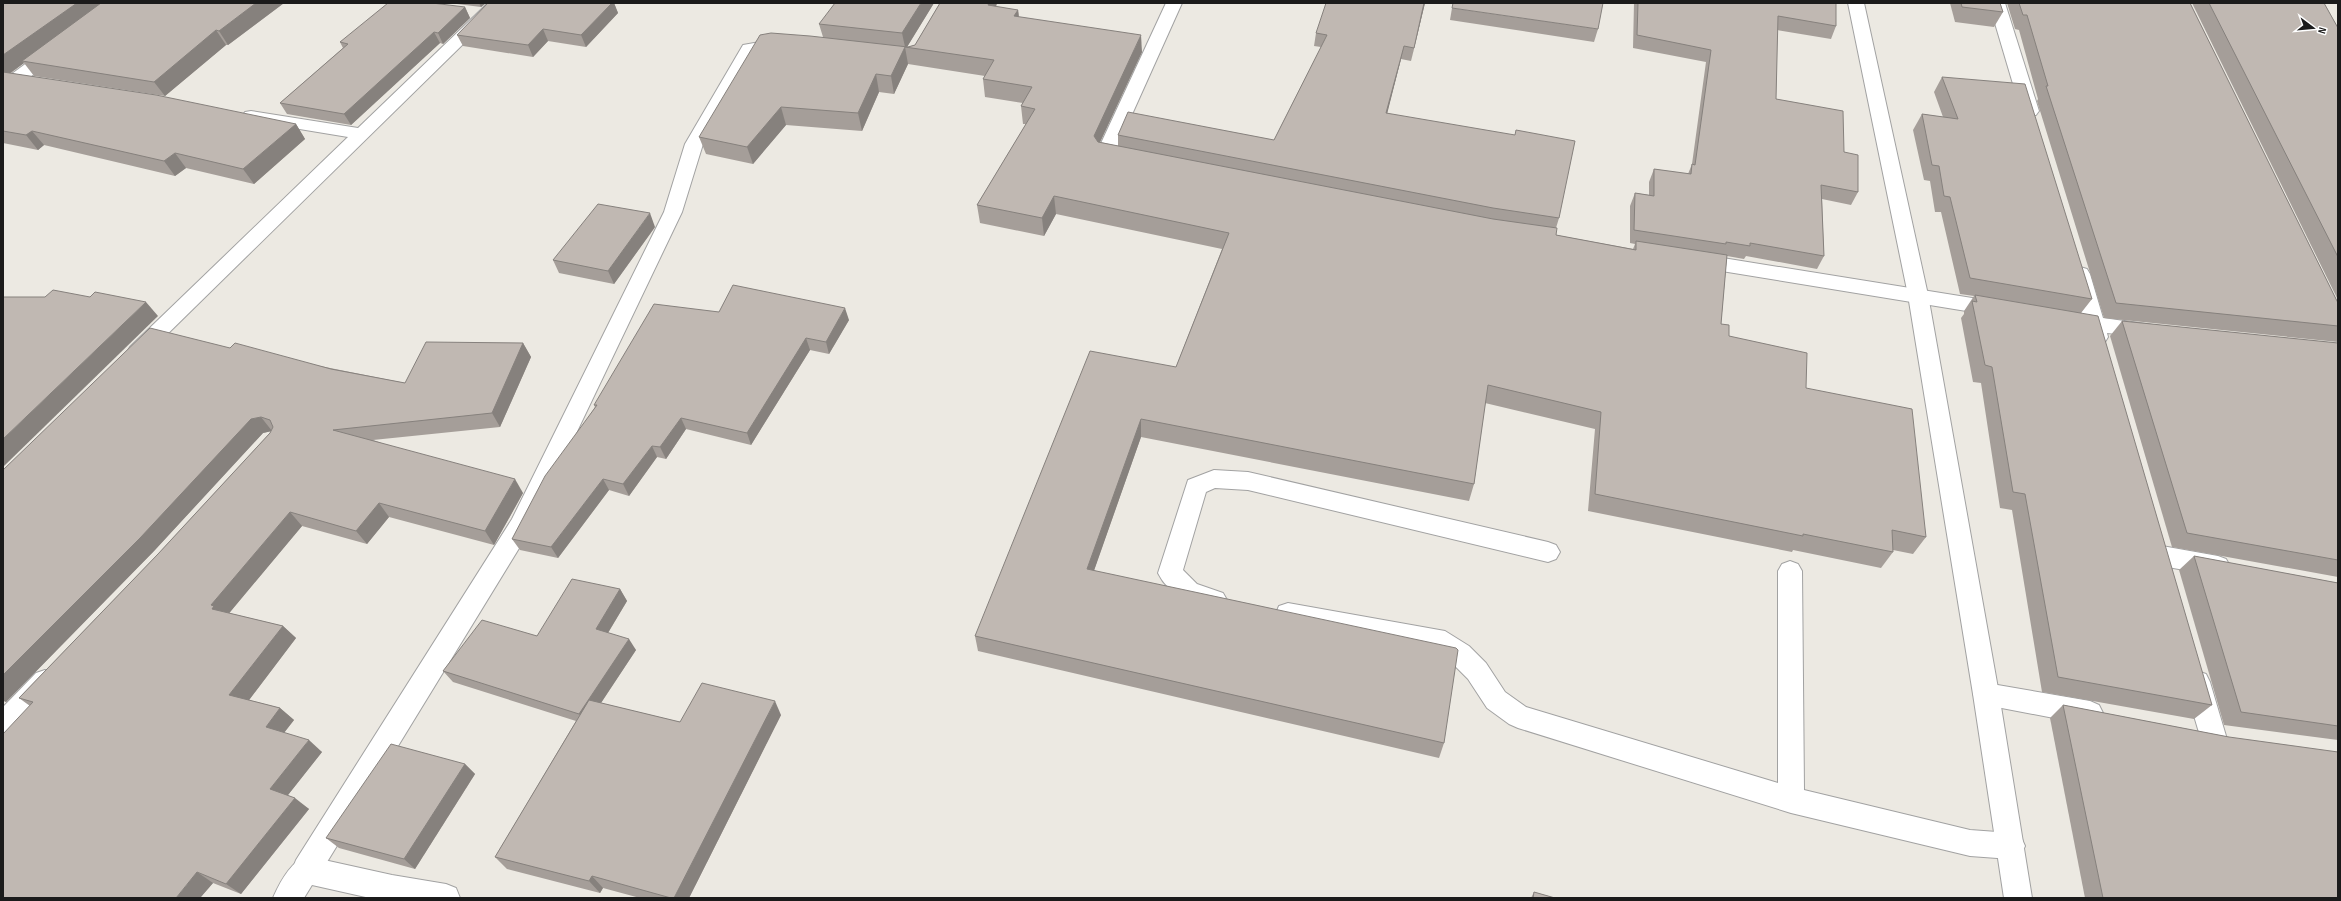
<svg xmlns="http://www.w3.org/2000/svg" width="2341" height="901" viewBox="0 0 2341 901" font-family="'Sofia Sans Condensed',sans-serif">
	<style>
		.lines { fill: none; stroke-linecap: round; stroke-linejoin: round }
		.service-casing { stroke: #a2a2a2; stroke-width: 2 }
		.minor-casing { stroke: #a2a2a2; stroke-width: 2 }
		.tertiary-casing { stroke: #a2a2a2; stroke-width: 2 }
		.service { fill: #fff; fill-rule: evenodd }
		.minor { fill: #fff; fill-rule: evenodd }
		.tertiary { fill: #fff; fill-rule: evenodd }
		.wall { fill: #a59e99 }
		.shaded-wall { fill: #86817d }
		.building { fill: #c0b8b2; stroke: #86817d }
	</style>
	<rect width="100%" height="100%" fill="#ece9e2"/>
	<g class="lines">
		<g class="service-casing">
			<g id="service">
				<path d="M1214 470 1248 472 1548 542 1556 545 1560 552 1556 559 1548 562 1248 490 1215 488 1206 492 1183 570 1197 584 1223 593 1227 600 1223 607C1201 615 1168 594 1158 573L1188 480Z"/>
				<polygon points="1790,561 1798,564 1802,571 1804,790 1970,830 2011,833 2021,837 2025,846 2021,855 2011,859 1970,856 1791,813 1518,728 1509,724 1487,708 1468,679 1451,662 1431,649 1288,623 1279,620 1276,613 1279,606 1288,603 1445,631 1469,646 1486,663 1505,692 1526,707 1778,783 1778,571 1782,564"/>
			</g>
		</g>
		<g class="minor-casing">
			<g id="minor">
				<polygon points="488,3 505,3 144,357 137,360 130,357 127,352 130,347 348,137 251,121 245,120 242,116 245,112 251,111 358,128"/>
				<polygon points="1166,3 1182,3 1116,150 1131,154 1134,158 1131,162 1125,164 1099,158 1096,154"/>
				<polygon points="1989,3 2005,3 2039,111 2036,115 2024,115 2021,111"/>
				<polygon points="782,38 788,40 790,43 788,46 755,53 703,144 682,212 529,532 316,880 306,884 296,880 292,870 296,860 512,519 664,212 685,144 743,45"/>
				<polygon points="53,47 59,48 61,52 59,56 30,77 41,79 43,83 41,87 35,88 9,84 7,80 9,76 47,48"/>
				<polygon points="1698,254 1997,302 2004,304 2007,309 2004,314 1997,316 1691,266 1688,261 1691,256"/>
				<polygon points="2080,267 2087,269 2090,274 2103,318 2153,325 2156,330 2153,335 2146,337 2107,333 2108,337 2105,342 2098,344 2091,342 2086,330 2064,326 2061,321 2064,316 2071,314 2082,315 2070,274 2073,269"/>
				<polygon points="2162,546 2218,556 2226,559 2230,566 2226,573 2218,576 2162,566 2154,563 2150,556 2154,549"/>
				<polygon points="45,670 54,673 58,681 54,689 12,733 3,737 3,707 36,673"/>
				<polygon points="2197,671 2206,674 2210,682 2226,736 2222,744 2213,748 2204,744 2200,736 2184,682 2188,674"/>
				<polygon points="1986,683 2090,701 2099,705 2103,713 2099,721 2090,725 1986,705 1977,702 1973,694 1977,686"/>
			</g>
		</g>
		<g class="tertiary-casing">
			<g id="tertiary">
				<polygon points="1848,3 1864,3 1928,295 1999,694 2032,898 2004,898 1973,694 1908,295"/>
				<path d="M306 856 392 875 446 884 456 888 460 898H370L312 885 304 898H273C280 882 290 863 306 856Z"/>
			</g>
		</g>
		<use href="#service" class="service"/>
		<use href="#minor" class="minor"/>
		<use href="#tertiary" class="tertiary"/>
	</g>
	<g class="wall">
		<polygon points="3,3 284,3 228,45 226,45 165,96 34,76 24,63 11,73 296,124 305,139 254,184 186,168 175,176 44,145 38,150 3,143"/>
		<polygon points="449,3 486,3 481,7"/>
		<polygon points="488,3 614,3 618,13 586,47 548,41 533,57 463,46 457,35"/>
		<polygon points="934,3 907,47 915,45 940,3 997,3 996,7 1018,10 1019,17 1142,52 1100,142 1118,146 1118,135 1274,140 1321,47 1314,46 1316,33 1425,3 1411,61 1401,59 1387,113 1559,218 1556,228 1556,235 1633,249 1635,244 1630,243 1630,206 1635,193 1649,195 1649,182 1654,169 1688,174 1692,164 1706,62 1633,48 1634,3 1836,3 1836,26 1831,39 1777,30 1776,99 1844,152 1858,192 1851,205 1822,199 1824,256 1817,269 1746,256 1744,259 1727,256 1721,324 1729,336 1806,388 1926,537 1913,554 1893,550 1893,552 1881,568 1793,550 1792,552 1588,511 1595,429 1485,403 1474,484 1469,501 1141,437 1094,570 1444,743 1439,758 978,651 975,636 1176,367 1222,249 1056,214 1044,236 980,223 977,205 1026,124 1023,124 1021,106 1023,103 985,97 983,79 985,76 908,64 894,94 879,92 862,131 786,125 753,164 706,154 699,137 823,37 819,24"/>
		<polygon points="1950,3 2000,3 2003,12 1994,27 1955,22"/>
		<polygon points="2007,3 2190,3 2338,303 2338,342 2104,318 2037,101 2038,99 2019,30 2015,29"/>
		<polygon points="2192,3 2324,3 2338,28 2338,300"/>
		<polygon points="465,7 470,18 443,44 440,43 351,125 287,114 280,103 343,48 340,42"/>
		<polygon points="1452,8 1598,29 1594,42 1450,20"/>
		<polygon points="1942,77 2092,299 2081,313 2212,705 2194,719 2042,692 2012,510 2000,508 1981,383 1973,382 1961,318 1964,314 1964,311 1974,296 1960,294 1941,212 1935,212 1930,181 1924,180 1913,130 1922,114 1943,117 1934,92"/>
		<polygon points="655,227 614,284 559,273 553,260"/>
		<polygon points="719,312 849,320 829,354 810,350 751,445 686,429 666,459 657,457 629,496 609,490 558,558 520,550 512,539 595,407 594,405"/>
		<polygon points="2122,321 2338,343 2338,577 2172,547 2110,336"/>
		<polygon points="523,343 531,357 500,427 373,440 523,493 494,545 389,517 367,544 302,526 229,613 283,626 296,638 249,700 280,708 294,720 284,733 322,752 288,795 309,809 241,894 213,883 200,898 30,706 19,698 158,554 270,433 271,431 263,433 154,551 6,702 3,701 3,470 230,348 405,383"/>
		<polygon points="2194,556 2338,583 2338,740 2224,725 2179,570"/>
		<polygon points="620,589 627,601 608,633 636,650 601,703 680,722 781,715 689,898 640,898 603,888 600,893 507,869 495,857 576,721 453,682 443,671 537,636"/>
		<polygon points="2063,705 2229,737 2338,898 2085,898 2050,718"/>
		<polygon points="465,764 475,774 415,869 339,848 326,838"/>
		<polygon points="1534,892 1555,898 1531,898"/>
	</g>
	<g class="shaded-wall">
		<polygon points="77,3 107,3 22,61 24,63 3,78 3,55"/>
		<polygon points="256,3 284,3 228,45 219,31"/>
		<polygon points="479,3 486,3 481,7"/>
		<polygon points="612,3 614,3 618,13 586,47 581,35"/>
		<polygon points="921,3 934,3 907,47 905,47 908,64 894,94 891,76 905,47 902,33"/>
		<polygon points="989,3 997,3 990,23 988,5"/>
		<polygon points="1424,3 1425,3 1411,61 1414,48"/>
		<polygon points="465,7 470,18 443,44 438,33"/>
		<polygon points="1018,10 1020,27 1014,16"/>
		<polygon points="543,29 548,41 533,57 528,45"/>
		<polygon points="216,30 226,45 165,96 154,82"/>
		<polygon points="434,32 440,43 351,125 344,114"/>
		<polygon points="1141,35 1142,52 1095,153 1094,136"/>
		<polygon points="1404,46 1401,59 1384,126 1386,113"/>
		<polygon points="876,74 879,92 862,131 858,113"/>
		<polygon points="781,107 786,125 753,164 747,147"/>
		<polygon points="296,124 305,139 254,184 243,169"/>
		<polygon points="32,131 44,145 38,150 26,135"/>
		<polygon points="175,153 186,168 175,176 164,161"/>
		<polygon points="1054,196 1056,214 1044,236 1042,218"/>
		<polygon points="650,213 655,227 614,284 608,271"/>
		<polygon points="146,302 158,316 3,467 3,439"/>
		<polygon points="845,308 849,320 829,354 826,342"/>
		<polygon points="806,338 810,350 751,445 747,433"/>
		<polygon points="523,343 531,357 500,427 492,413"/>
		<polygon points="261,417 272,431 263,433 154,551 6,702 3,700 3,675 251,419"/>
		<polygon points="681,418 686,429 666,459 660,447"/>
		<polygon points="1141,419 1141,437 1089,585 1087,569"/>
		<polygon points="652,446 657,457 629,496 623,484"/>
		<polygon points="515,479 523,493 494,545 485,531"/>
		<polygon points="603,479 609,490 558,558 551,547"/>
		<polygon points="379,503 389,517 367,544 356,531"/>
		<polygon points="290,512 302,526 226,617 212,609 211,605"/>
		<polygon points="620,589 627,601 603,641 596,629"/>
		<polygon points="283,626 296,638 243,708 229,695"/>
		<polygon points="629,639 636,650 587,724 579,714"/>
		<polygon points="775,701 781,715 689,898 674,898"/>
		<polygon points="280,708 294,720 279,739 266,727"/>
		<polygon points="309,740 322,752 284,800 270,789"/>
		<polygon points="465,764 475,774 415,869 404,859"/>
		<polygon points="295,798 309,809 241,894 226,884"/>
		<polygon points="197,872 213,883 200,898 176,898"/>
		<polygon points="592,876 603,888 600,893 589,881"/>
	</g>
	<g class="building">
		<polygon points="3,3 77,3 3,55"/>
		<polygon points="101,3 256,3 219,31 216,30 154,82 22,61"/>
		<polygon points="388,3 432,3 465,7 438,33 434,32 344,114 280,103 348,44 340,42"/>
		<polygon points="488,3 612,3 581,35 543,29 528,45 457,35"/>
		<polygon points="835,3 921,3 902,33 819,24"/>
		<polygon points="940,3 989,3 988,5 1018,10 1014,16 1141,35 1094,136 1098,142 1493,219 1557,228 1556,235 1636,250 1636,241 1727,255 1721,324 1729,325 1729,336 1807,353 1806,388 1912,409 1926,537 1892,530 1893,552 1803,534 1803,536 1595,494 1601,412 1488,385 1474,484 1141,419 1087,569 1456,648 1458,650 1444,743 975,636 1090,351 1176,367 1229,233 1054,196 1042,218 977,205 1035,109 1021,106 1032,87 983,79 994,60 905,47 891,76 876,74 858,113 781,107 747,147 699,137 760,35 771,33 810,36 908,47 915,45"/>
		<polygon points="1326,3 1424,3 1414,48 1404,46 1386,113 1515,135 1516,130 1575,141 1559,218 1493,208 1118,135 1128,112 1274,140 1327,35 1316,33"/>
		<polygon points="1453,3 1603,3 1598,29 1452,8"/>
		<polygon points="1638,3 1836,3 1836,26 1778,16 1776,99 1843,111 1844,152 1858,155 1858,192 1821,185 1824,256 1750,243 1750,246 1726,242 1726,244 1634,230 1635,193 1654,196 1654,169 1691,174 1692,164 1695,165 1711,50 1637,35"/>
		<polygon points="1961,3 2000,3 2003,12 1962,7"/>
		<polygon points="2019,3 2190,3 2338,303 2338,326 2116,303 2046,86 2048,86 2027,15 2023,15"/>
		<polygon points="2209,3 2324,3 2338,28 2338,257"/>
		<polygon points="3,72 156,95 296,124 243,169 175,153 164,161 32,131 26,135 3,131"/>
		<polygon points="1942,77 2025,84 2092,299 1970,278 1950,197 1944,196 1939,166 1932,165 1922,114 1958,119"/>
		<polygon points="598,204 650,213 608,271 553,260"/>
		<polygon points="733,285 845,308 826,342 806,338 747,433 681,418 660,447 652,446 623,484 603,479 551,547 512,539 545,476 597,405 594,405 654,304 719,312"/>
		<polygon points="53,290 90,297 95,292 146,302 3,439 3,297 45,297"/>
		<polygon points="1975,295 2098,316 2212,705 2058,677 2025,494 2013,492 1992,367 1985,365 1972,301 1977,302"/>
		<polygon points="2122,321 2338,343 2338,560 2187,533"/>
		<polygon points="150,328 230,348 235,343 331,369 405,383 426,342 523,343 492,413 333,430 515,479 485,531 379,503 356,531 290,512 211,605 214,606 212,609 283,626 229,695 280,708 266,727 309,740 270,789 295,798 226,884 197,872 176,898 3,898 3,734 33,702 19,698 158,554 270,433 273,427 270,420 261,417 251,419 140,538 3,675 3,470"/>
		<polygon points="2194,556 2338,583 2338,726 2241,712"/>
		<polygon points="572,579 620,589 596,629 629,639 579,714 443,671 482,620 537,636"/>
		<polygon points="702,683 775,701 674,898 671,898 592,876 589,881 495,857 589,700 680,722"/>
		<polygon points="2063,705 2229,737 2338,752 2338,898 2103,898"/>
		<polygon points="391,744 465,764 404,859 326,838"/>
		<polygon points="1534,892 1555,898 1533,898"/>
	</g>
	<rect width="2341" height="901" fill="none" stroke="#1b1b1b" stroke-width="8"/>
	<g transform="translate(2313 28) rotate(106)" stroke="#ffffff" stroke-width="3" paint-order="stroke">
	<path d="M0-3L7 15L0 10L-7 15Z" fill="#1b1b1b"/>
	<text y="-6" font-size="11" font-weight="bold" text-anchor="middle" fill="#1b1b1b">N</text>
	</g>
</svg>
